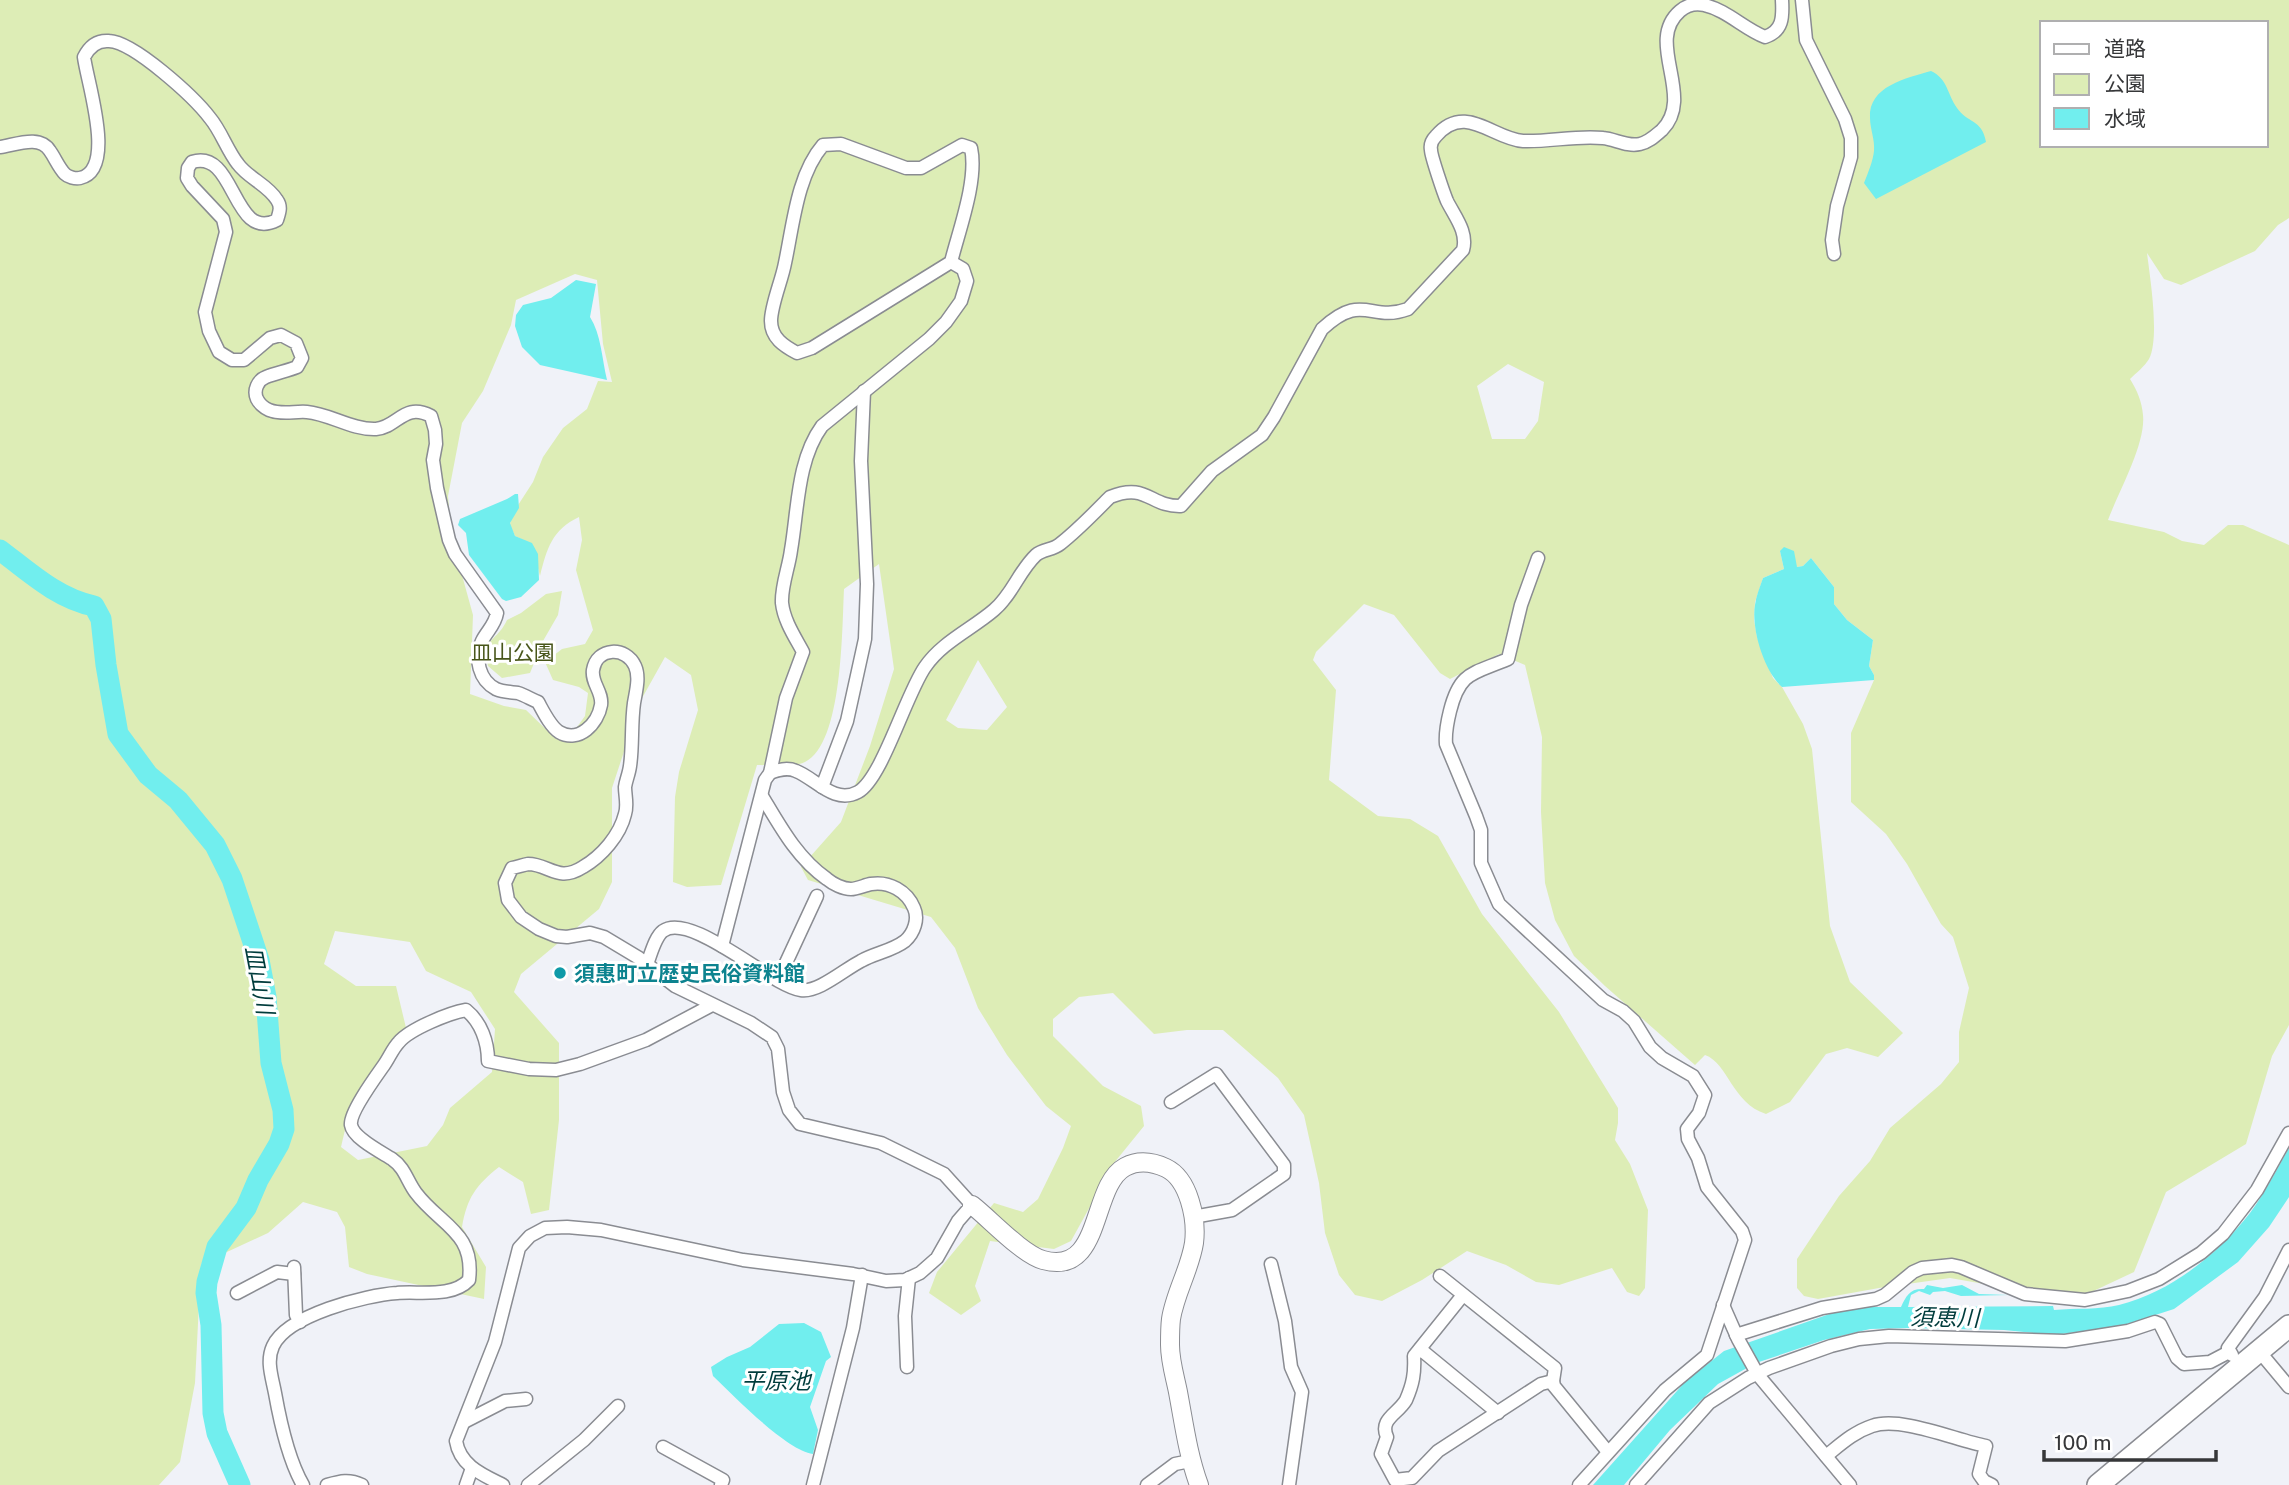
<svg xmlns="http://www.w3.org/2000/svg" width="2289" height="1485" viewBox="0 0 2289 1485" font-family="'Public Sans','Noto Sans JP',sans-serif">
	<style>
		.green { fill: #ddedb6; fill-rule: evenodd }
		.water { fill: #71eeee }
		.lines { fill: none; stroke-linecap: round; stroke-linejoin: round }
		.river { stroke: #71eeee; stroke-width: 21 }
		.street-casing { stroke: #8a8c92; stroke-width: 15 }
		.secondary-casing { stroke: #8a8c92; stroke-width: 20 }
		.primary-casing { stroke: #8a8c92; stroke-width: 24 }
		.street { stroke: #fff; stroke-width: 12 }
		.secondary { stroke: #fff; stroke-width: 18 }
		.primary { stroke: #fff; stroke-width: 21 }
		.culture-dot { fill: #0f9aa8; stroke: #fff; stroke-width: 2.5 }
		.labels { text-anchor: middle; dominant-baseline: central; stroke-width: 6; stroke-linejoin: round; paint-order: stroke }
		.park-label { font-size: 21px; fill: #48561a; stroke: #fff }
		.culture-label { font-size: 21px; font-weight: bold; fill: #0d838f; stroke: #fff; text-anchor: start }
		.water-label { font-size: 23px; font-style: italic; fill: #003c3c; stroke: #fff }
	</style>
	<rect width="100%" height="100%" fill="#f0f2f8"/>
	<g class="green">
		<path d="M0 0H2289V218L2278 225 2255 251 2181 285 2164 279 2147 253C2150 277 2160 338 2149 359 2145 366 2136 373 2130 379 2137 390 2142 402 2143 415 2146 444 2118 493 2108 520L2164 532 2182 541 2204 545 2228 525H2243L2289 545V1025L2272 1056 2246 1144 2166 1192 2134 1272 2085 1295 2030 1292 1950 1278 1879 1288 1818 1299 1804 1296 1797 1288V1259L1839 1196 1870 1161 1890 1128 1941 1084 1959 1062V1032L1969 988 1953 937 1941 924 1907 864 1886 834 1851 802V733L1874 680V675L1869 666 1873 640 1847 620 1834 604V587L1811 558 1803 566 1797 567 1780 551 1784 569 1763 578 1755 602 1754 620 1757 637 1773 678 1782 687 1803 724 1812 749 1830 926 1850 982 1903 1033 1878 1057 1847 1048 1826 1054 1790 1102 1766 1114C1732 1103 1728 1063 1705 1055L1695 1065 1605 986 1574 956 1555 920 1545 883 1541 812 1542 737 1525 665 1499 654 1450 679 1440 673 1394 615 1364 604 1316 652 1313 660 1336 690 1329 780 1378 816 1410 819 1438 836 1482 914 1559 1012 1618 1108V1123L1615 1140 1630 1164 1648 1210 1645 1288 1639 1296 1627 1292 1612 1268 1559 1285 1536 1282 1506 1265 1467 1251 1422 1280 1382 1301 1355 1295 1339 1275 1325 1233 1319 1183 1304 1115 1278 1078 1223 1030H1187L1154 1034 1113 993 1079 997 1053 1019V1036L1103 1086 1141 1106 1144 1126 1114 1163 1071 1241 1054 1249 990 1241 975 1286 981 1301 961 1315 929 1293 937 1272 994 1203 1023 1212 1038 1199 1063 1148 1071 1126 1046 1106 1007 1055 978 1008 955 948 931 917 808 880 801 867 841 822 870 746 894 669 879 564 844 589C842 627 843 744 805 762 796 767 768 765 757 765L721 885 687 887 673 882 675 797 679 772 698 710 691 675 665 657 641 700 612 788V882L599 909 521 974 514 992 559 1043V1120L549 1210 531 1214 523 1182 499 1167C476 1185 467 1198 462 1227L486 1267 484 1299 367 1274 349 1267 345 1227 337 1212 303 1202 268 1233 201 1264 195 1383 180 1462 159 1485H0ZM2042 23H2266V145H2042ZM575 274 597 280 603 344 612 382 598 381 587 409 563 428 543 457 533 482 511 516 510 525 515 536 532 544 540 576C547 548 552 530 579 517L582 540 576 570 593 630 585 644 562 649 545 662 553 680 579 687 588 693 585 716 567 741 555 738 526 710 504 706 470 694 473 615 452 539 448 496 462 423 483 391 511 325 516 300ZM1508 364 1544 382 1538 421 1525 439H1492L1477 386ZM978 660 1007 707 987 730 958 728 946 720ZM335 931 410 942 426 971 471 992 495 1029 492 1072 450 1108 443 1125 427 1146 358 1160 341 1147 348 1117 407 1032 396 986H356L324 964Z"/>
		<path d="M562 591 558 615 543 641 530 673 502 678 488 666C482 637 497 642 507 620L521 613 546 594Z"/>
	</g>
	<g class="water">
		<path d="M1931 71C1948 79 1947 94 1957 108 1967 123 1982 119 1986 142L1876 199 1864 183C1868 173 1873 161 1874 151 1875 139 1870 129 1870 118 1868 86 1907 78 1931 71Z"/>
		<path d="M576 280 596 284 590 317C601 334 602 359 607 380L540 365 522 347 515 326 516 315 523 305 551 298Z"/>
		<polygon points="515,494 518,494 519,508 510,523 515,536 532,543 538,554 539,580 521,597 506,601 502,599 469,555 466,533 458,525 460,519 507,499"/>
		<path d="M1784 547 1794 551 1797 567 1803 566 1811 558 1834 587V604L1847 620 1873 640 1869 666 1874 675V680L1782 687C1764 671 1751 629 1755 605 1756 596 1760 587 1763 578L1784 569 1780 551Z"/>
		<path d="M2289 1148V1197L2269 1227 2238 1262 2174 1309 2121 1326 2054 1335 2004 1330 1909 1328 1870 1329 1824 1340 1756 1363 1718 1384 1670 1430 1624 1485H1593L1685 1382 1724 1351 1841 1310 1870 1307H1901C1906 1296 1910 1288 1924 1289L1927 1285 1943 1288 1962 1285 1979 1294 2009 1295 1961 1296 1945 1291 1933 1292 1930 1295 1919 1291 1911 1295 1908 1307 2053 1306 2054 1310C2075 1308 2099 1310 2119 1305 2171 1292 2218 1254 2250 1213 2265 1193 2277 1169 2289 1148Z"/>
		<path d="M804 1323 821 1332 831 1357 826 1361 810 1407 818 1430 813 1454C786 1450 735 1397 713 1376L711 1367 727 1357 750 1347 779 1324Z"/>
	</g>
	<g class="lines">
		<path class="river" d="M0 550C29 572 58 599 94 606L101 619 106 665 118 734 148 775 178 800 215 845 232 879 259 960 266 997 271 1063 283 1110 284 1129 279 1144 258 1180 246 1208 217 1247 207 1282 206 1293 211 1325 213 1413 217 1433 240 1485"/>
		<g class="street-casing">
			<g id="street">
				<polyline points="1802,0 1806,40 1845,119 1851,138 1851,157 1837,206 1832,240 1834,254"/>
				<path d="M841 144 906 168H921L962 145 971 148C978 180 959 230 951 262L812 348 797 353C784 346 771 338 771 321 771 305 782 280 785 263 793 226 797 175 823 145Z"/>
				<path d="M0 147C15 145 40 134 50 151 55 158 59 168 65 174 68 177 75 179 80 178 117 170 87 82 84 57 89 47 97 40 109 41 134 42 194 97 210 118 221 131 227 150 238 164 248 178 268 185 277 200 282 207 279 213 277 220 232 243 236 148 192 162L188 168 187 178 192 186 223 219 226 232 205 312 209 331 219 352 232 360H244L270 338 281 335 296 343 302 358 297 367C287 371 276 373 266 377 258 380 253 390 257 399 259 403 264 408 269 410 281 415 295 411 307 412 330 414 352 430 376 429 398 427 404 402 431 416L435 430 436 444 433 460 437 488 449 540 455 554 497 613C495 625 487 631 482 641 474 659 479 680 496 689 503 692 510 692 518 693 524 695 531 699 538 702 543 711 550 726 559 732 579 744 598 723 601 705 603 692 591 683 593 670 597 647 626 646 635 666 640 677 636 691 634 703 631 724 633 746 630 766 629 774 626 780 625 787 625 796 628 805 625 814 620 835 602 856 583 867 558 883 549 864 528 864 523 865 517 867 512 868L505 883 508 900 521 917 539 929 556 936 567 937 590 933 604 937 639 958 675 986 751 1023 772 1037 778 1049 783 1092 789 1110 800 1124 881 1143 944 1174 972 1205 958 1221 937 1258 920 1273 905 1280 886 1281 853 1274 743 1260 601 1230 567 1227 545 1228 530 1236 519 1248 495 1342 456 1441C460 1466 483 1475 503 1485"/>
				<path d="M1538 558 1521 605 1508 659C1473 674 1460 671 1450 711 1447 723 1445 732 1446 744L1476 816 1481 830V863L1499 904 1603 1000 1623 1011 1634 1021 1650 1047 1662 1058 1693 1076 1705 1095 1699 1113 1687 1129 1688 1139 1698 1158 1707 1187 1742 1231 1745 1240 1707 1355 1665 1390 1579 1485"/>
				<path d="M770 773C778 770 787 767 796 771 815 778 834 805 858 792 882 779 906 694 925 667 942 642 972 629 994 610 1012 595 1019 571 1036 555 1043 549 1053 550 1060 544 1078 530 1094 513 1110 497 1147 482 1150 507 1181 506L1212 471 1262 435 1274 417 1322 329C1363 291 1370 323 1408 309L1463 250C1468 232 1455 217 1447 201 1444 194 1431 156 1431 150 1430 145 1432 140 1436 136 1465 102 1493 139 1523 141 1550 142 1577 135 1603 138 1615 139 1627 147 1640 144 1649 142 1655 136 1662 130 1696 96 1644 42 1680 11 1687 5 1695 3 1704 5 1727 10 1744 29 1765 37 1783 31 1783 17 1782 0"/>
				<polyline points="822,787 847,721 865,639 867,584 861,461 864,391"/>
				<path d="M722 946 765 780 770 773 786 698 803 652C795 637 784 621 782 603 781 586 789 567 791 550 798 510 797 460 822 426L929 339 946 322 961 301 967 281 963 269 951 262"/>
				<path d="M647 964C651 954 655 937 663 931 691 911 771 986 801 990 818 993 845 969 861 961 875 953 892 951 905 941 914 933 919 919 914 908 907 891 889 881 871 884 865 885 857 889 851 889 843 889 833 884 827 879 797 858 780 826 762 796"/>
				<polyline points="778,980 817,896"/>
				<polyline points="1171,1102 1216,1074 1284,1165 1284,1174 1232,1210 1193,1217"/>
				<polyline points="1271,1264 1285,1321 1291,1367 1302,1392 1289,1485"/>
				<polyline points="294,1267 296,1315 300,1322"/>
				<polyline points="1440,1276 1555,1368 1553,1381"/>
				<polyline points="237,1293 277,1272 294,1274"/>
				<path d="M1463 1295 1414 1356C1415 1373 1413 1384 1406 1400 1398 1414 1379 1419 1387 1437L1381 1454 1395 1480 1412 1478 1438 1451 1541 1384 1553 1381 1554 1386 1608 1452"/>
				<polyline points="1723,1305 1738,1339 1758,1375 1850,1485"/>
				<polyline points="1736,1335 1822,1308 1876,1299 1885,1295 1913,1272 1922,1268 1952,1265 1961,1267 2025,1294 2085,1300 2128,1291 2159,1279 2201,1253 2223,1234 2257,1190 2289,1133"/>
				<polyline points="1420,1349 1498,1413"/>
				<polyline points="2259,1351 2289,1387"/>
				<polyline points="2232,1355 2228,1348 2265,1297 2289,1250"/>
				<polyline points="907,1367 905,1316 909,1278"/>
				<polyline points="464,1422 505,1401 526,1399"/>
				<polyline points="663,1447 723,1480 721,1485"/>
				<path d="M1826 1456C1841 1444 1854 1432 1872 1426 1901 1416 1955 1440 1986 1446L1979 1474 1984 1481 1992 1485"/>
				<path d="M303 1485C289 1461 280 1421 275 1393 272 1377 266 1361 273 1346 287 1315 366 1295 397 1293 420 1291 452 1298 469 1280 475 1232 440 1225 416 1193 407 1181 405 1168 392 1159 381 1152 353 1138 351 1125 349 1113 377 1075 384 1065 389 1058 393 1048 399 1042 410 1029 449 1013 466 1010 481 1022 488 1042 488 1061L529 1069 556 1070 580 1064 646 1040 712 1005"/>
				<path d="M327 1485C341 1481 349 1479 362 1485"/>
				<polyline points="466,1485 472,1468"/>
				<polyline points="528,1485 584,1440 618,1406"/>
				<polyline points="813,1485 853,1328 862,1275"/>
				<polyline points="1147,1485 1175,1464 1190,1461"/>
				<polyline points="1636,1485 1709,1403 1748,1378 1769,1368 1831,1346 1859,1339 1889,1336 2065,1341 2128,1331 2155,1322 2160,1324 2177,1358 2184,1364 2210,1362 2229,1352"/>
			</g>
		</g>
		<g class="secondary-casing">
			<path id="secondary" d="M972 1205C990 1219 1022 1254 1043 1260 1103 1277 1090 1186 1125 1167 1138 1160 1153 1162 1166 1168 1189 1179 1197 1219 1194 1243 1190 1269 1175 1293 1171 1319 1170 1327 1170 1337 1170 1345 1170 1361 1175 1377 1178 1392 1184 1424 1188 1455 1199 1485"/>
		</g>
		<g class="primary-casing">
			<polyline id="primary" points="2098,1485 2289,1326"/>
		</g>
		<use href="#street" class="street"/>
		<use href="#secondary" class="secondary"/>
		<use href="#primary" class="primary"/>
	</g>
	<circle class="culture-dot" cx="560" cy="973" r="7"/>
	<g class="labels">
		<g class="park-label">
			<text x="513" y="652">皿山公園</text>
		</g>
		<g class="culture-label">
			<text x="574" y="973">須惠町立歴史民俗資料館</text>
		</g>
		<g class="water-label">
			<text transform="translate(260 980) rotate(79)">皿山川</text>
			<text transform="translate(1945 1317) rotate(1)">須恵川</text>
			<text x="776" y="1380">平原池</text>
		</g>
	</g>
	<rect x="2040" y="21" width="228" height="126" fill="#ffffff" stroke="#afafb0" stroke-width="2"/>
	<rect x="2054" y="44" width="35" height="10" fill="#ffffff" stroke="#afafb0" stroke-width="2"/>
	<text x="2104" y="56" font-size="21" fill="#363739">道路</text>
	<rect x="2054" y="74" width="35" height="21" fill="#ddedb6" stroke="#afafb0" stroke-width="2"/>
	<text x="2104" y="91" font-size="21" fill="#363739">公園</text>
	<rect x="2054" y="108" width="35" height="21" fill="#71eeee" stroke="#afafb0" stroke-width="2"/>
	<text x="2104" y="126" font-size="21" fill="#363739">水域</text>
	<path d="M2044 1450v10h172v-10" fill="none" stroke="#363739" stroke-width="3.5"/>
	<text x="2054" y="1450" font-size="21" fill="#363739" stroke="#ffffff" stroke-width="5" paint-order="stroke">100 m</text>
</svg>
